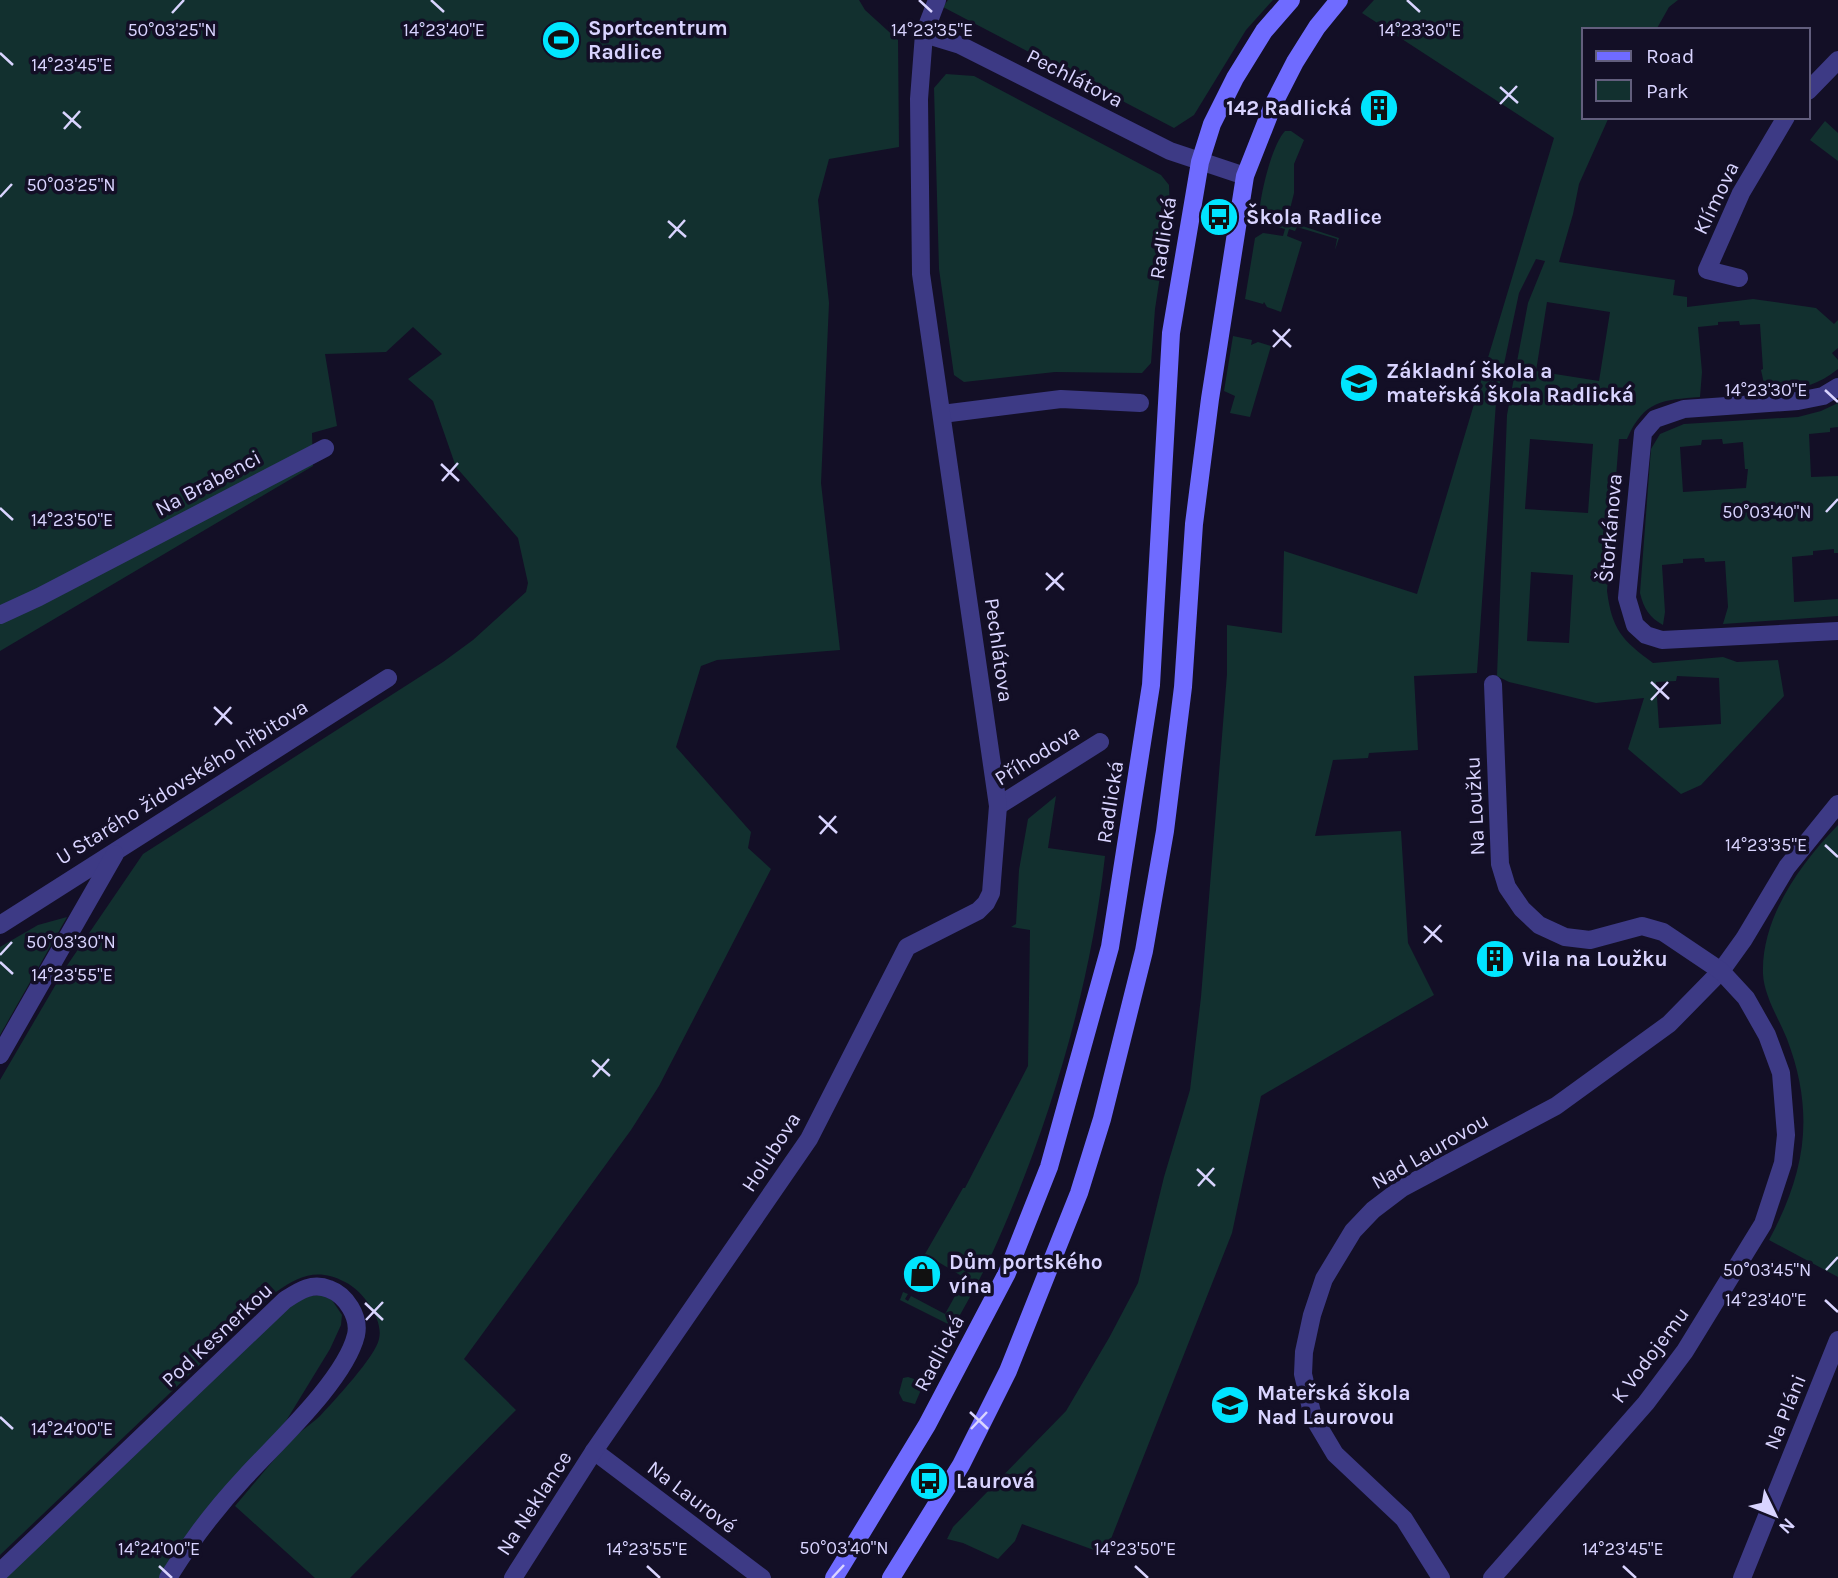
<svg xmlns="http://www.w3.org/2000/svg" width="1838" height="1578" viewBox="0 0 1838 1578" font-family="Karla,sans-serif">
	<style>
		.green { fill: #12302f; fill-rule: evenodd }
		.lines { fill: none; stroke-linecap: round; stroke-linejoin: round }
		.minor { stroke: #3d3a85; stroke-width: 18 }
		.secondary { stroke: #6f6bff; stroke-width: 18 }
		.ticks { fill: none; stroke: #d9d4ff; stroke-width: 2.5 }
		.labels { text-anchor: middle; dominant-baseline: central; stroke-width: 7; stroke-linejoin: round; paint-order: stroke }
		.poi-label { font-size: 21px; font-weight: bold; fill: #d9d4ff; stroke: #130f26; text-anchor: start }
		.street-label { font-size: 21px; fill: #d9d4ff; stroke: #130f26 }
		.ticks-label { font-size: 18px; text-anchor: middle; fill: #d9d4ff; stroke: #130f26; stroke-width: 7; stroke-linejoin: round; paint-order: stroke }
	</style>
	<rect width="100%" height="100%" fill="#130f26"/>
	<g class="green">
		<path d="M0 0H859L865 10 898 40 899 147 829 159 818 200 829 303 821 483 840 650 717 660 701 666 676 747 751 832 748 848 771 869 659 1086 631 1130 464 1359 516 1410 350 1578H315L235 1506C256 1482 276 1455 299 1433 306 1427 314 1422 320 1416 333 1402 376 1356 379 1339 384 1319 362 1290 345 1282 318 1268 300 1275 276 1292L0 1555V1080L66 967 143 854 443 662 473 640 526 592 528 583 518 538 456 467 433 401 408 379 442 354 413 327 386 352 325 354 337 426 312 433 313 466 0 651Z"/>
		<polygon points="948,0 1273,0 1246,30 1194,115 1174,128 943,7"/>
		<path d="M1374 0H1678L1669 7 1656 30H1584V117H1609L1579 184 1573 214 1559 262 1675 280 1673 295 1687 297V307L1753 299 1816 308 1834 324 1838 320V348L1832 353 1838 360V369C1816 387 1793 391 1766 393L1761 370 1763 369 1760 324 1740 325 1739 321 1718 322V325L1698 327 1702 372 1700 397C1663 400 1644 400 1627 439H1619L1607 591C1612 630 1622 640 1653 663L1723 657 1737 662 1778 660 1784 696 1701 785 1681 794 1628 749 1644 698 1596 703 1509 682 1497 676 1507 415 1528 303 1545 261 1536 259 1519 293 1496 402 1477 673 1414 676 1418 750 1369 753 1368 758 1333 760 1315 836 1401 831 1408 943 1434 995 1261 1096 1232 1233 1105 1554 1022 1524 1015 1541 998 1559 963 1543 947 1539 953 1527 1066 1411 1109 1338 1138 1283 1164 1177 1190 1090 1201 997 1227 674V625L1282 633 1284 551 1417 594 1554 138 1362 13ZM1547 302 1610 312 1599 381 1536 371ZM1530 439 1593 444 1588 513 1525 509ZM1531 572 1573 575 1569 643 1527 641ZM1677 676 1719 678 1721 724 1659 728 1656 682 1676 681Z"/>
		<polygon points="946,74 974,76 1161,175 1169,185 1170,211 1155,309 1151,363 1142,373 1055,372 964,382 954,375 939,269 934,88"/>
		<polygon points="1825,121 1838,133 1838,161 1810,140"/>
		<path d="M1285 131H1291L1304 140 1294 164V193L1287 221 1339 238 1335 250 1337 239 1297 227 1295 231 1289 229 1287 236 1302 242 1281 312 1267 307 1264 302 1263 304 1245 299 1255 238 1263 233 1283 236 1285 229 1264 223 1259 219C1259 199 1271 146 1285 131Z"/>
		<polygon points="1233,336 1252,340 1251,345 1258,342 1271,346 1250,417 1230,413 1235,396 1224,391"/>
		<path d="M1838 403V427L1830 428V432L1809 434 1811 477 1838 476V553H1834V549L1813 551V555L1792 557 1794 602 1838 599V616L1723 624 1728 607 1725 561 1705 562 1704 558 1683 559V563L1662 565 1665 612 1663 625C1649 617 1644 609 1640 593L1651 449 1660 434 1684 424 1798 417 1821 411ZM1722 439 1723 444 1743 442 1745 469H1748L1746 488 1683 492 1680 447 1701 445 1702 440Z"/>
		<path d="M1056 796 1048 848 1105 856C1090 992 1047 1134 990 1258 967 1307 935 1353 915 1404L903 1401 899 1393 903 1378 908 1377 920 1381 950 1325 900 1300 903 1292 908 1294 905 1299 908 1301 911 1296 945 1314 965 1278 925 1254 963 1188H965L1028 1066 1030 930 1011 927 1016 924 1019 870 1028 819Z"/>
		<path d="M1838 825V1277L1769 1240C1806 1171 1815 1113 1787 1039 1779 1019 1764 996 1763 974 1761 918 1800 864 1838 825Z"/>
		<polygon points="67,917 0,1035 0,947 38,925"/>
		<polygon points="321,1295 332,1300 342,1315 341,1325 330,1349 286,1421 161,1578 4,1578 295,1302 308,1296"/>
	</g>
	<g class="lines">
		<g class="minor">
			<polyline points="924,34 960,45 1170,151 1245,176"/>
			<polyline points="1808,91 1838,60"/>
			<polyline points="1739,278 1707,270 1741,193 1786,117"/>
			<polyline points="1838,387 1823,396 1798,401 1684,409 1655,419 1643,433 1627,598 1635,625 1646,635 1662,640 1838,631"/>
			<polyline points="942,414 1061,399 1140,403"/>
			<polyline points="0,615 39,597 325,448"/>
			<polyline points="998,806 1100,742"/>
			<polyline points="0,925 388,678"/>
			<polyline points="0,1055 115,854"/>
			<polyline points="594,1451 762,1578"/>
			<path d="M0 1572 285 1300C299 1291 312 1282 329 1289 346 1295 360 1317 356 1335 345 1380 277 1442 245 1477 216 1508 190 1542 168 1578"/>
			<polyline points="513,1578 594,1451 809,1139 907,947 978,911 986,903 991,893 998,806 921,274 919,99 924,34 937,0"/>
			<polyline points="1441,1578 1404,1519 1335,1454 1313,1417 1303,1374 1304,1352 1312,1315 1324,1279 1353,1231 1373,1210 1402,1188 1556,1106 1669,1024 1721,971 1744,939 1787,867 1838,804"/>
			<polyline points="1492,1578 1646,1403 1685,1351 1763,1224 1783,1163 1786,1135 1781,1073 1767,1035 1746,998 1721,971 1663,932 1642,926 1590,940 1565,937 1539,925 1522,909 1507,887 1500,864 1493,684"/>
			<polyline points="1742,1578 1838,1340"/>
		</g>
		<g class="secondary">
			<polyline points="834,1578 927,1425 1007,1273 1049,1167 1110,947 1151,685 1171,333 1200,162 1212,124 1235,78 1264,31 1291,0"/>
			<polyline points="891,1578 961,1465 1008,1371 1079,1193 1102,1119 1144,951 1165,831 1183,687 1194,524 1210,399 1245,176 1273,105 1295,62 1317,27 1339,0"/>
		</g>
	</g>
	<path class="ticks" d="M431 0 444 12M919 0 932 12M1407 0 1420 12M172 13 184 0M0 53 13 65M1500 87 1518 103M1500 104 1517 86M63 112 81 128M64 129 80 111M0 197 12 184M668 221 686 237M669 238 685 220M1273 330 1291 347M1273 347 1290 329M1825 390 1838 402M441 464 459 481M442 481 458 463M0 508 13 520M1826 512 1838 499M1046 573 1064 590M1046 590 1063 573M1651 682 1669 699M1651 700 1668 682M214 707 232 724M215 725 231 707M819 816 837 833M820 834 836 816M1825 845 1838 857M1424 926 1442 942M1424 943 1441 925M0 955 12 942M0 962 13 974M592 1060 610 1076M593 1077 609 1059M1197 1169 1215 1186M1198 1186 1214 1168M1826 1270 1838 1257M1825 1300 1838 1312M365 1303 383 1320M366 1320 383 1302M970 1412 988 1429M0 1417 13 1429M971 1429 987 1412M159 1566 172 1578M647 1566 660 1578M1135 1566 1148 1578M1623 1566 1636 1578M832 1578 844 1565"/>
	<defs>
		<g id="stadium-disc" transform="scale(2.0125)"><circle r="9.5" fill="#00e5ff" stroke="#130f26"/><path d="M0-5a6.5 5 0 1 0 0 10a6.5 5 0 1 0 0-10ZM-3.5-1.8h7v3.6h-7Z" fill="#111"/></g>
		<g id="building-disc" transform="scale(2.0125)"><circle r="9.5" fill="#00e5ff" stroke="#130f26"/><path d="M-4-6H4V6H1V3H-1V6H-4ZM-2.5-4.3h1.7v1.8h-1.7ZM.8-4.3h1.7v1.8H.8ZM-2.5-1h1.7V.8h-1.7ZM.8-1h1.7V.8H.8Z" fill="#111"/></g>
		<g id="bus-disc" transform="scale(2.0125)"><circle r="9.5" fill="#00e5ff" stroke="#130f26"/><path d="M-5-6H5V4H4V6H2V4H-2V6H-4V4H-5ZM-3.5-4V0h7V-4ZM-3.5 1.2v1.5H-2V1.2ZM2 1.2v1.5H3.5V1.2Z" fill="#111"/></g>
		<g id="school-disc" transform="scale(2.0125)"><circle r="9.5" fill="#00e5ff" stroke="#130f26"/><path d="M0-5L7-2L0 1L-7-2ZM-4 1L0 2.5L4 1V4Q0 6-4 4Z" fill="#111"/></g>
		<g id="shop-disc" transform="scale(2.0125)"><circle r="9.5" fill="#00e5ff" stroke="#130f26"/><path d="M-5-2.5h2.3a2.7 3.5 0 0 1 5.4 0H5L5.5 6h-11ZM-1.5-2.5h3a1.5 2.3 0 0 0-3 0Z" fill="#111"/></g>
	</defs>
	<g fill-rule="evenodd">
		<use href="#stadium-disc" x="561" y="40"/>
		<use href="#building-disc" x="1379" y="108"/>
		<use href="#bus-disc" x="1219" y="217"/>
		<use href="#school-disc" x="1359" y="383"/>
		<use href="#building-disc" x="1495" y="959"/>
		<use href="#shop-disc" x="922" y="1274"/>
		<use href="#school-disc" x="1230" y="1405"/>
		<use href="#bus-disc" x="929" y="1481"/>
	</g>
	<g class="labels">
		<g class="poi-label">
			<text x="588" y="28">Sportcentrum<tspan x="588" dy="24">Radlice</tspan></text>
			<text x="1352" y="108" text-anchor="end">142 Radlická</text>
			<text x="1246" y="217">Škola Radlice</text>
			<text x="1386" y="371">Základní škola a<tspan x="1386" dy="24">mateřská škola Radlická</tspan></text>
			<text x="1522" y="959">Vila na Loužku</text>
			<text x="949" y="1262">Dům portského<tspan x="949" dy="24">vína</tspan></text>
			<text x="1257" y="1393">Mateřská škola<tspan x="1257" dy="24">Nad Laurovou</tspan></text>
			<text x="956" y="1481">Laurová</text>
		</g>
		<g class="street-label">
			<text transform="translate(1075 78) rotate(27)">Pechlátova</text>
			<text transform="translate(1716 198) rotate(-64)">Klímova</text>
			<text transform="translate(1163 238) rotate(-81)">Radlická</text>
			<text transform="translate(208 483) rotate(-28)">Na Brabenci</text>
			<text transform="translate(1610 528) rotate(-85)">Štorkánova</text>
			<text transform="translate(999 650) rotate(82)">Pechlátova</text>
			<text transform="translate(1037 755) rotate(-32)">Příhodova</text>
			<text transform="translate(182 782) rotate(-32)">U Starého židovského hřbitova</text>
			<text transform="translate(1110 802) rotate(-81)">Radlická</text>
			<text transform="translate(1475 806) rotate(-93)">Na Loužku</text>
			<text transform="translate(1430 1151) rotate(-30)">Nad Laurovou</text>
			<text transform="translate(771 1152) rotate(-57)">Holubova</text>
			<text transform="translate(217 1335) rotate(-43)">Pod Kesnerkou</text>
			<text transform="translate(939 1353) rotate(-62)">Radlická</text>
			<text transform="translate(1650 1355) rotate(-53)">K Vodojemu</text>
			<text transform="translate(1785 1412) rotate(-68)">Na Pláni</text>
			<text transform="translate(692 1497) rotate(37)">Na Laurové</text>
			<text transform="translate(534 1503) rotate(-57)">Na Neklance</text>
		</g>
	</g>
	<g class="ticks-label">
		<text x="444" y="36">14°23'40"E</text>
		<text x="932" y="36">14°23'35"E</text>
		<text x="1420" y="36">14°23'30"E</text>
		<text x="172" y="36">50°03'25"N</text>
		<text x="72" y="71">14°23'45"E</text>
		<text x="71" y="191">50°03'25"N</text>
		<text x="1766" y="396">14°23'30"E</text>
		<text x="1767" y="518">50°03'40"N</text>
		<text x="72" y="526">14°23'50"E</text>
		<text x="1766" y="851">14°23'35"E</text>
		<text x="71" y="948">50°03'30"N</text>
		<text x="72" y="981">14°23'55"E</text>
		<text x="1767" y="1276">50°03'45"N</text>
		<text x="1766" y="1306">14°23'40"E</text>
		<text x="72" y="1435">14°24'00"E</text>
		<text x="844" y="1554">50°03'40"N</text>
		<text x="159" y="1555">14°24'00"E</text>
		<text x="647" y="1555">14°23'55"E</text>
		<text x="1135" y="1555">14°23'50"E</text>
		<text x="1623" y="1555">14°23'45"E</text>
	</g>
	<rect x="1582" y="28" width="228" height="91" fill="#130f26" stroke="#625e7d" stroke-width="2"/>
	<rect x="1596" y="51" width="35" height="10" fill="#6f6bff" stroke="#625e7d" stroke-width="2"/>
	<text x="1646" y="63" font-size="21" fill="#d9d4ff">Road</text>
	<rect x="1596" y="80" width="35" height="21" fill="#12302f" stroke="#625e7d" stroke-width="2"/>
	<text x="1646" y="98" font-size="21" fill="#d9d4ff">Park</text>
	<g transform="translate(1775 1515) rotate(133)" stroke="#130f26" stroke-width="5" paint-order="stroke">
	<path d="M0-5L12 26L0 18L-12 26Z" fill="#d9d4ff"/>
	<text y="-10" font-size="19" font-weight="bold" text-anchor="middle" fill="#d9d4ff">N</text>
	</g>
</svg>
